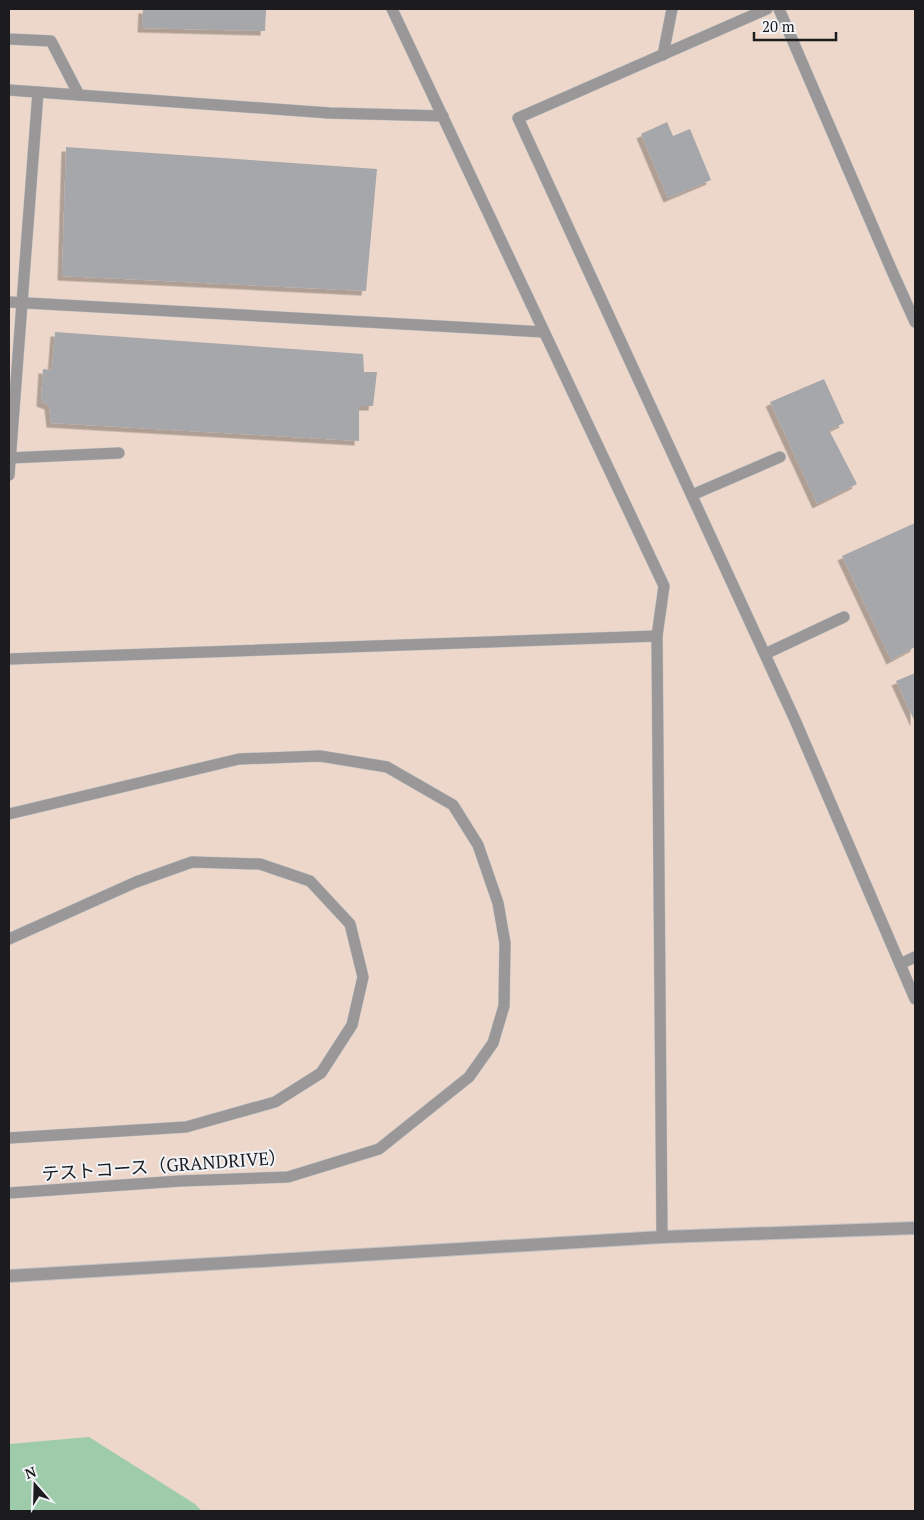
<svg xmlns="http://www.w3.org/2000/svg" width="924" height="1520" viewBox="0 0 924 1520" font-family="'PT Serif','Noto Sans JP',serif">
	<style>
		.industrial { fill: #edd7ca }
		.green { fill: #9eccab }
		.building { fill: #a6a7ab; filter: url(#shadow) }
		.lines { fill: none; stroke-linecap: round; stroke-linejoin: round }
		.service-casing { stroke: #c0c2c5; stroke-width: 12 }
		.tertiary-casing { stroke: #c0c2c5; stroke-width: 14 }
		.service { stroke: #999797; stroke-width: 11 }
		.tertiary { stroke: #999797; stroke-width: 12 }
		.labels { text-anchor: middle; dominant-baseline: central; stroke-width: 4; stroke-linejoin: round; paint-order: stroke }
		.street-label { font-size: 18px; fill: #1c1c1e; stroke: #f1f3f7 }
	</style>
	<defs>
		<filter id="shadow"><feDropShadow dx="-4.5" dy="4.5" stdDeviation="0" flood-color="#0004"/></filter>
	</defs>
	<rect width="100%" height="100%" fill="#e4e6ea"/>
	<rect class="industrial" x="9" y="9" width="906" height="1502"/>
	<polygon class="green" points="89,1437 195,1504 202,1511 9,1511 9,1444"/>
	<g class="building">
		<polygon points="143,9 266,9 265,31 142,28"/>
		<polygon points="667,122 673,136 690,129 711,180 668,198 641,134"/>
		<polygon points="66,147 377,169 366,291 62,276"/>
		<polygon points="55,332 363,354 364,372 377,372 373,406 359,406 359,441 51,423 49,405 41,402 43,369 52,370"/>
		<polygon points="824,379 844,423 829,430 857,484 817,504 770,402"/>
		<polygon points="915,523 915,647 891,660 842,556"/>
		<polygon points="915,673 915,722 896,681"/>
	</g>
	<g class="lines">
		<g class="service-casing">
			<g id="service">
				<polyline points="392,9 664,586 657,636"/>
				<polyline points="767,9 518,118 795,720 915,999"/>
				<polyline points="779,9 892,271 915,322"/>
				<polyline points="9,39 51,41 79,95"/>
				<polyline points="663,55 672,9"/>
				<polyline points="9,90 329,113 443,116"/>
				<polyline points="9,302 544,332"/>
				<polyline points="9,458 119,453"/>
				<polyline points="9,475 38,92"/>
				<polyline points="692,495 780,457"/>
				<polyline points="765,654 844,617"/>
				<polyline points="9,659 657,636 662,1237"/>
				<polyline points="9,814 239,759 320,756 387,767 453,805 478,845 498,903 505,943 504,1006 493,1043 469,1077 379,1149 288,1177 180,1181 9,1193"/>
				<polyline points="9,939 136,882 192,862 260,864 310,881 350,924 363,977 352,1025 321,1073 275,1102 186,1127 9,1138"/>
				<polyline points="900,964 915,957"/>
			</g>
		</g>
		<g class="tertiary-casing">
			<polyline id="tertiary" points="9,1276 662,1237 915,1228"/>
		</g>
		<use href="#service" class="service"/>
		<use href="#tertiary" class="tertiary"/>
	</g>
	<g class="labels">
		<g class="street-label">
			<text transform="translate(164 1165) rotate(-4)">テストコース（GRANDRIVE）</text>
		</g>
	</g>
	<rect width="924" height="1520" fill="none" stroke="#1c1c1e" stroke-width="20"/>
	<g transform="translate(35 1485) rotate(340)" stroke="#f1f3f7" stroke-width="4" paint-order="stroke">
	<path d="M0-4L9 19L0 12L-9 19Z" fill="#1c1c1e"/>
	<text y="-8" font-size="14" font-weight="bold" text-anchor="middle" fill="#1c1c1e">N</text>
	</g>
	<path d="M754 32v8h82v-8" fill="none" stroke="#1c1c1e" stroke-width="2.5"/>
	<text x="762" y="32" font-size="15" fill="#1c1c1e" stroke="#f1f3f7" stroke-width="4" paint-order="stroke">20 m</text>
</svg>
